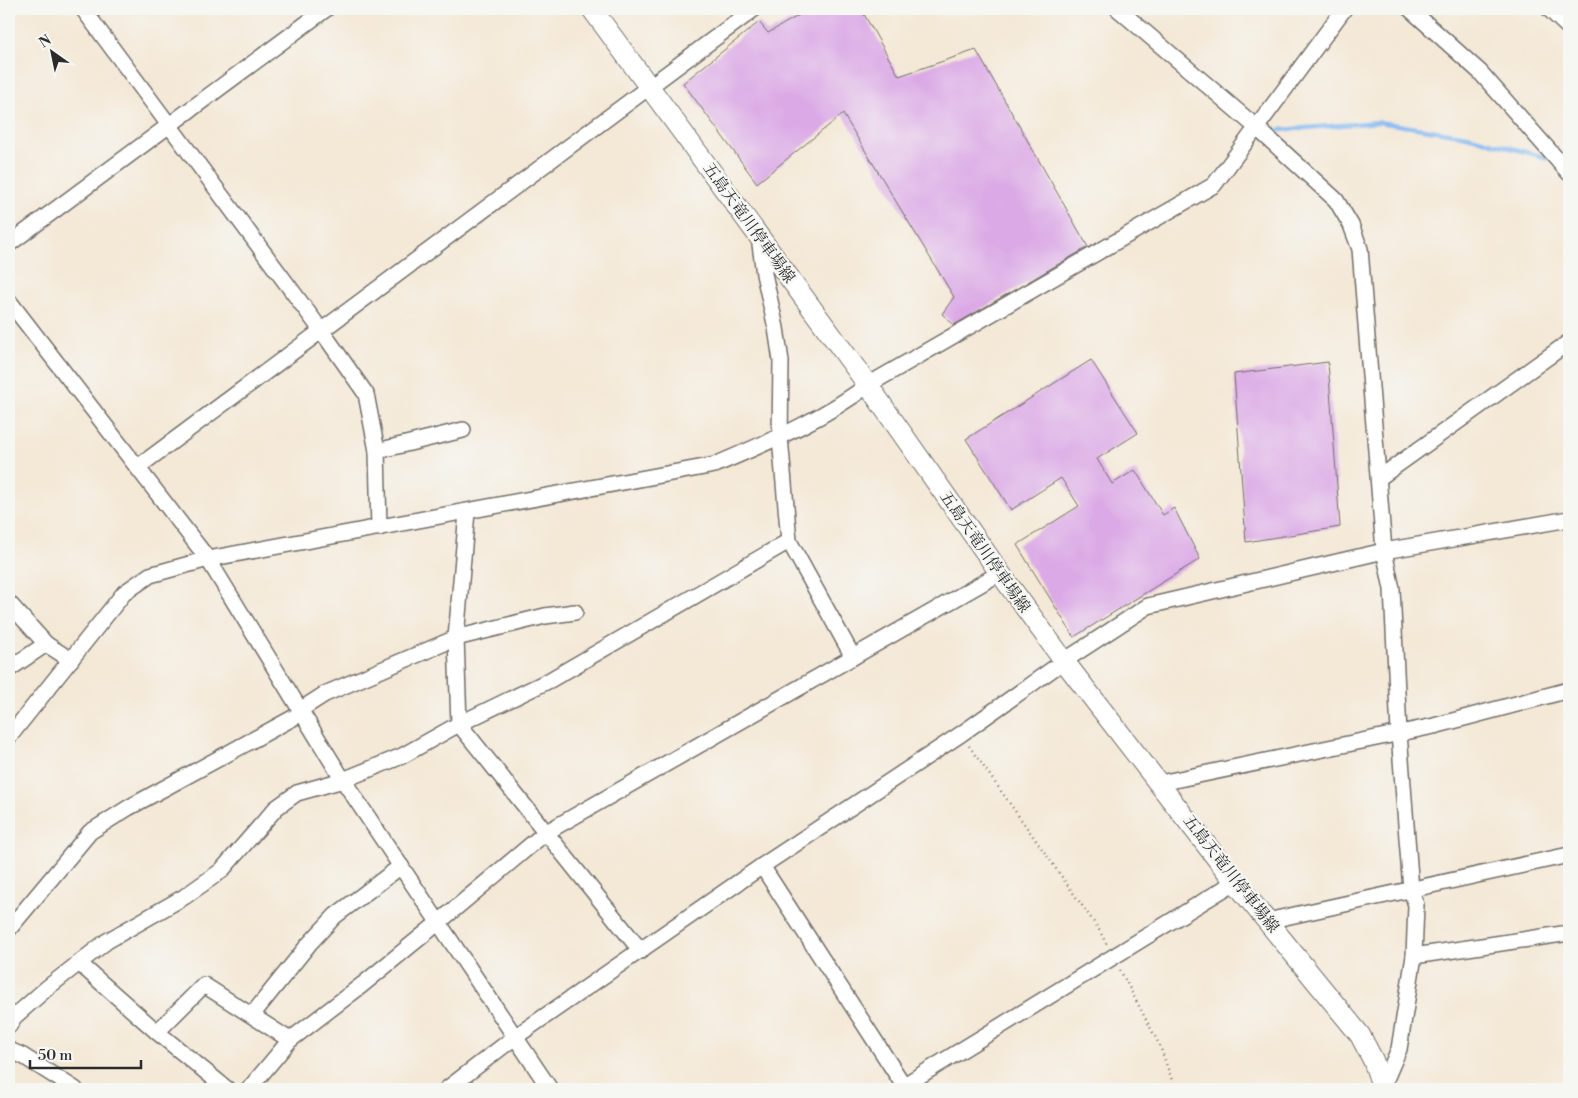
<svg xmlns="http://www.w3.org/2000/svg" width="1578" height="1098" viewBox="0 0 1578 1098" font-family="'Libre Bodoni','Noto Serif JP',serif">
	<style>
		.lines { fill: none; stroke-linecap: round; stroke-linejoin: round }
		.stream { stroke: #85b9f3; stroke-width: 4.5 }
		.building { fill: #dbaae6 }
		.minor-casing { stroke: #716d67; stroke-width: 18 }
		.major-casing { stroke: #716d67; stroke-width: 22 }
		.path { stroke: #716d67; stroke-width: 2.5; stroke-dasharray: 1 4; stroke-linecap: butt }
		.minor { stroke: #fff; stroke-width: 15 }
		.major { stroke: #fff; stroke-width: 20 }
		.labels { text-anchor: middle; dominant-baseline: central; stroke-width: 4.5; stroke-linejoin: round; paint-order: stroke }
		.street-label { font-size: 16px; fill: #2b2b2b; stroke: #f6f6f2 }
	</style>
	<rect width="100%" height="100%" fill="#f6f6f2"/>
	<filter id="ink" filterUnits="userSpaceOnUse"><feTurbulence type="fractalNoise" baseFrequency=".02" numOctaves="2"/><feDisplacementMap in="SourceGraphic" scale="10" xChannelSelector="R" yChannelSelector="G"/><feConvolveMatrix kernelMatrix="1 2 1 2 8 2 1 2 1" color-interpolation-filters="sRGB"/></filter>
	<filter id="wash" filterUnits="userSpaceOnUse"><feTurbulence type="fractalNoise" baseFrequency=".0096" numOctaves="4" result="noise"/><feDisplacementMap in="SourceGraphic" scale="20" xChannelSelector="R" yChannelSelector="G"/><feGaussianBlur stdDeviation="1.12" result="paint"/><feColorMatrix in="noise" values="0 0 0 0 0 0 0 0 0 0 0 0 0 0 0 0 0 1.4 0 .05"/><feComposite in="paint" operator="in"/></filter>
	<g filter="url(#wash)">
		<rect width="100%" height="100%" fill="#f4e8d6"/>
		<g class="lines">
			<polyline class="stream" points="1267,129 1269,131 1379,122 1467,136 1548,158"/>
		</g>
		<g id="blocks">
			<g class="building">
				<polygon points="810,9 861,9 899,76 976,50 1088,247 954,325 942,314 954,297 843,114 757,183 683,83 759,22 768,33"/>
				<polygon points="1091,360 1138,433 1097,459 1112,484 1135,470 1163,515 1174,508 1200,559 1074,637 1017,545 1079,506 1061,478 1011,510 966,439"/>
				<polygon points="1328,362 1340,527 1246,542 1234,374"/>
			</g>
		</g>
	</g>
	<g filter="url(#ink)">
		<use href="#blocks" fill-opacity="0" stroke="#716d67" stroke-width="1"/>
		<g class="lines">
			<g class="minor-casing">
				<g id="minor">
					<polyline points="83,9 321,330 366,394 377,451 379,528"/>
					<polyline points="1118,9 1256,127 1336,200 1351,225 1360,249 1384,551 1392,589 1399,733 1411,890 1416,905 1414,956 1399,1049 1383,1086"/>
					<polyline points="1410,9 1480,72 1569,173"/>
					<polyline points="1549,9 1569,28"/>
					<polyline points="759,237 764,274 776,328 781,361 780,437 789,541 853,657"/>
					<polyline points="9,244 326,9"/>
					<polyline points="9,301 208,559 343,780 550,1089"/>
					<polyline points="377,451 463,430"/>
					<polyline points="138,467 754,9"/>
					<polyline points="1379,478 1569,342"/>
					<polyline points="467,512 456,638 459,724 641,951"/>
					<polyline points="9,603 46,644 71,660"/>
					<polyline points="9,669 46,644"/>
					<polyline points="300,710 325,694 456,638 545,616 575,612"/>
					<path d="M9 737 124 593 150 575 208 559 715 465C768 442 822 420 868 385L1214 185 1344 9"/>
					<polyline points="1160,783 1434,726 1569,690"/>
					<polyline points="762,866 906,1089"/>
					<polyline points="1267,921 1569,855"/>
					<polyline points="9,929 90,832 128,808 302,713"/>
					<polyline points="1414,956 1569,933"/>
					<polyline points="79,963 157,1032 227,1089"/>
					<polyline points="252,1015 309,944 335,916 401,866"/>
					<polyline points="9,1026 14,1017 47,988 107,941 184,897 221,871 276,808 297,793 343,780 402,756 459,724 550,680 789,541"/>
					<polyline points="157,1032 204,985 290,1040"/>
					<polyline points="9,1050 23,1056 75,1089"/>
					<polyline points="903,1086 1235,882"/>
					<polyline points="249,1089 290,1040 362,985 439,922 545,833 1000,573"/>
					<polyline points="447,1089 515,1037 762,866 961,734 1064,661 1148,606 1384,551 1569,519"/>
				</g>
			</g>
			<g class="major-casing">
				<polyline id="major" points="592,9 868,385 1000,573 1064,661 1235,882 1360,1035 1373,1060 1383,1089"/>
			</g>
			<g class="path">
				<polyline points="969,746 1098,928 1107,945"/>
				<polyline points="1120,970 1160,1046 1175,1089"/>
			</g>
			<use href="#minor" class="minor"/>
			<use href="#major" class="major"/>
		</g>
	</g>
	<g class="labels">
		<g class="street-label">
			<text transform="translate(749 223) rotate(54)">五島天竜川停車場線</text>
			<text transform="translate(985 552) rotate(55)">五島天竜川停車場線</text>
			<text transform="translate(1231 874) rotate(52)">五島天竜川停車場線</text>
		</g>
	</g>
	<rect width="1578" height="1098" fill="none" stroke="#f6f6f2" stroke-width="30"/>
	<g transform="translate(52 52) rotate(327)" stroke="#f6f6f2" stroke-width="4" paint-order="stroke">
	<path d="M0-4L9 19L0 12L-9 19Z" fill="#2b2b2b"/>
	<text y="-8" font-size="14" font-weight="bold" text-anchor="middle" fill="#2b2b2b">N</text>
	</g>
	<path d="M30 1060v8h111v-8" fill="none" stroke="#2b2b2b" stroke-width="2.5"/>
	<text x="38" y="1060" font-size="15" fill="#2b2b2b" stroke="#f6f6f2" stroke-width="4" paint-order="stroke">50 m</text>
</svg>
